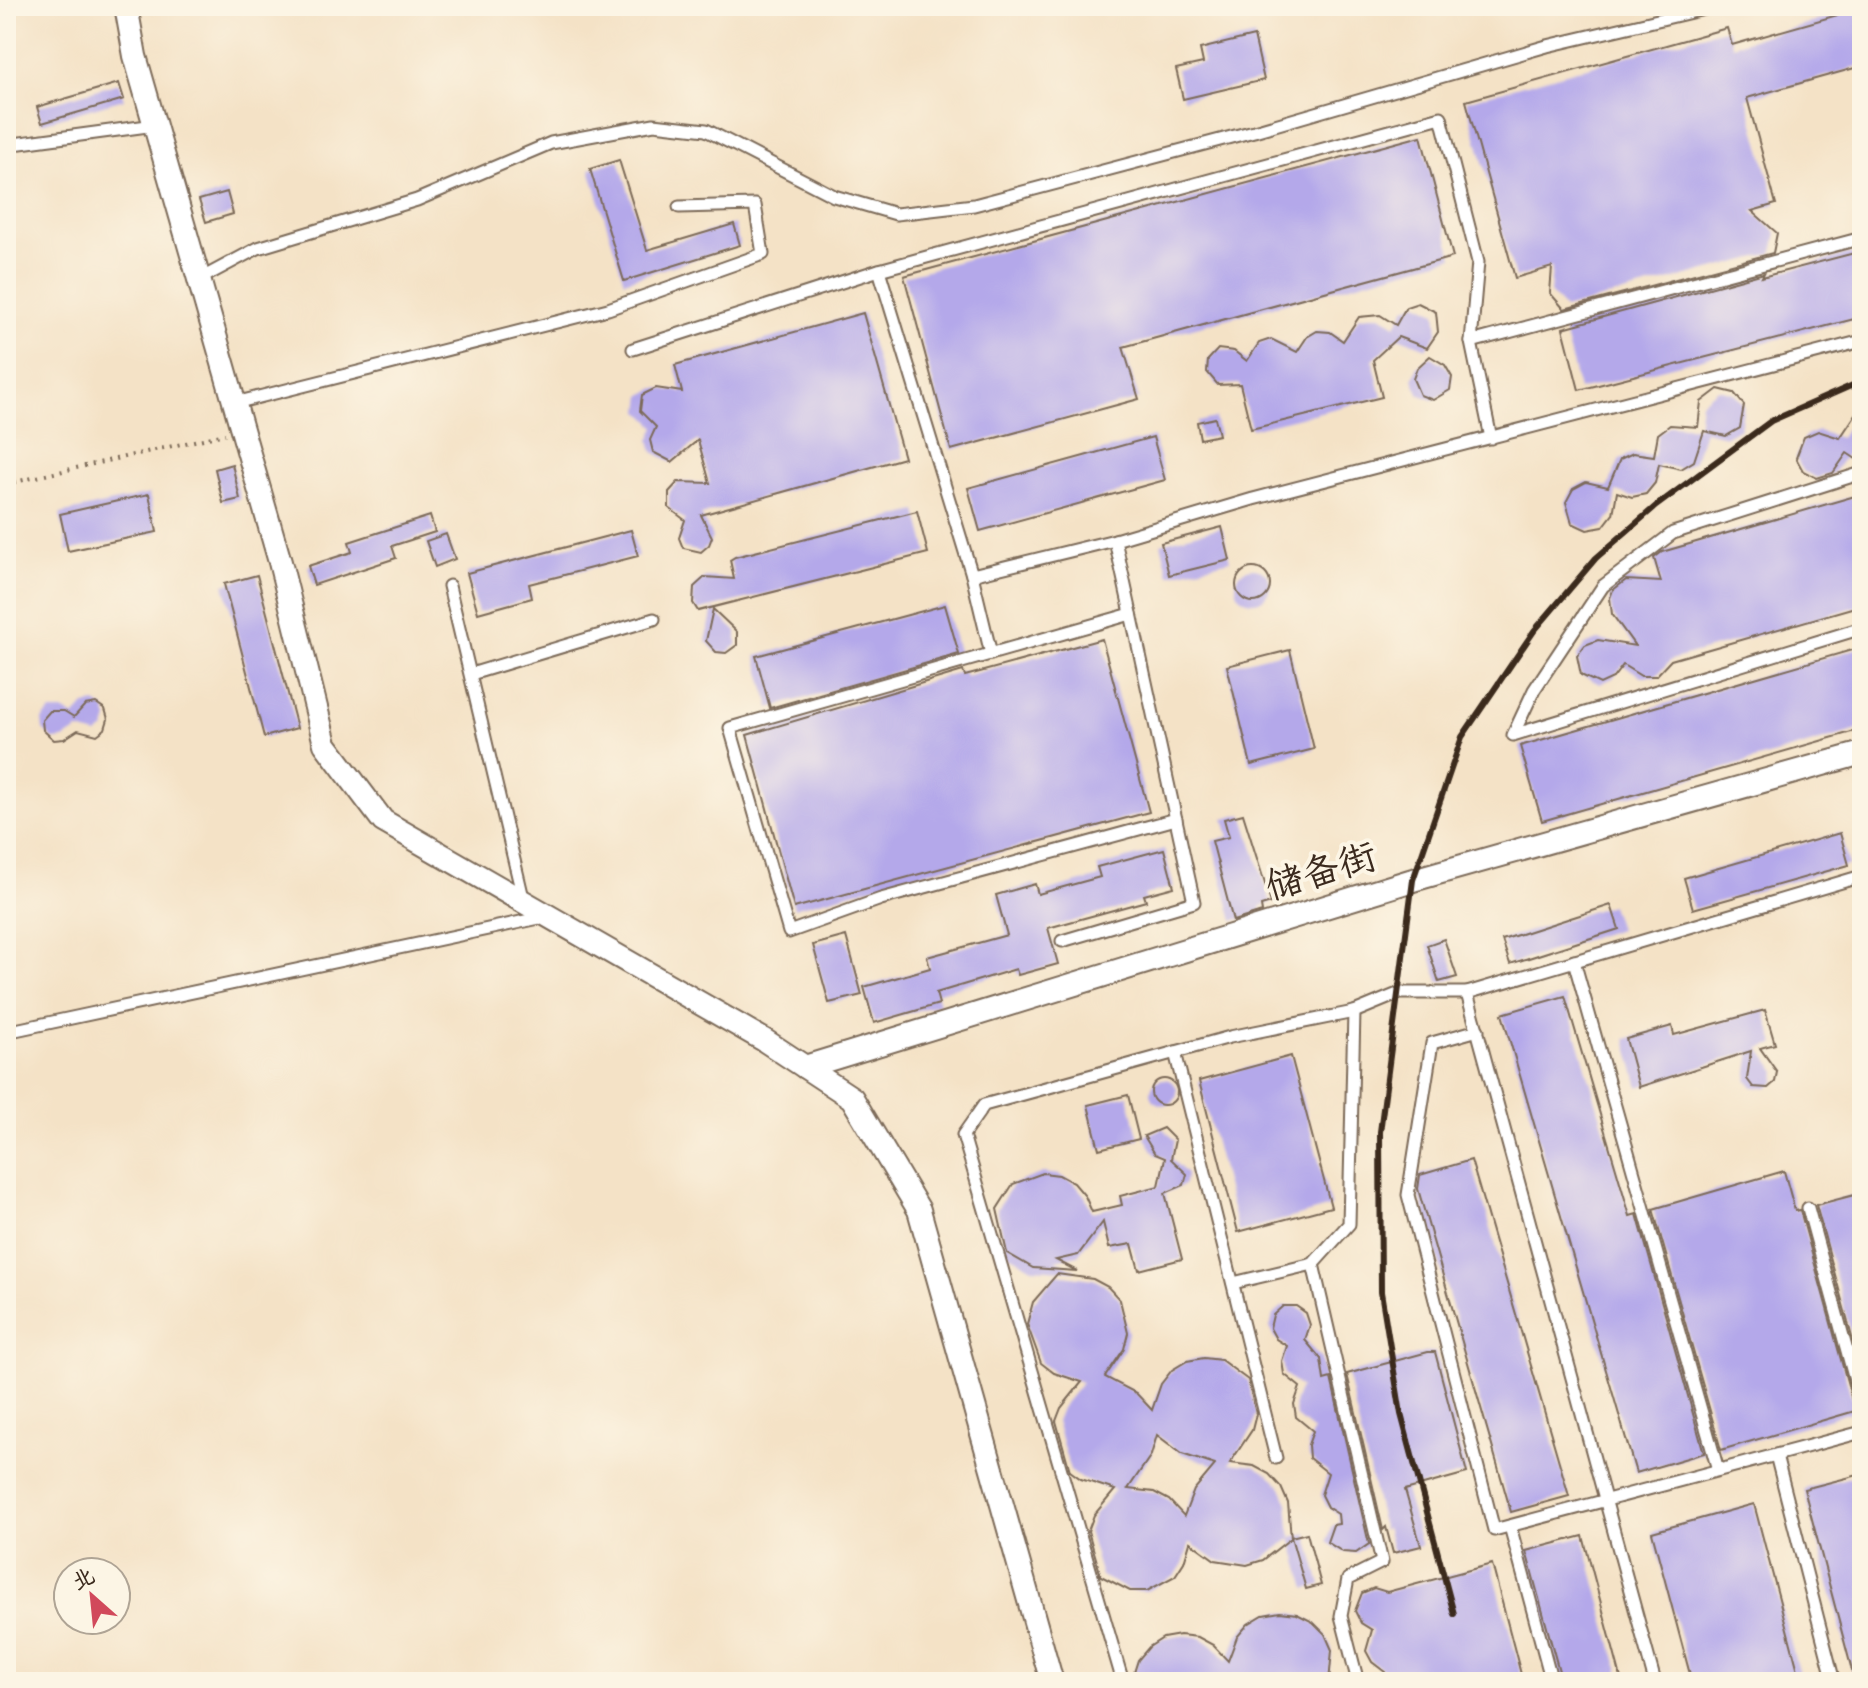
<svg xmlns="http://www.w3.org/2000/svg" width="1868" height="1688" viewBox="0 0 1868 1688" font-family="Caveat,'LXGW WenKai TC',sans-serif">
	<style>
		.building { fill: #b4a8ea; fill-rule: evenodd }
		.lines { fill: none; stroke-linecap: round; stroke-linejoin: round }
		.service-casing { stroke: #7c6a59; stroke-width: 15 }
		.minor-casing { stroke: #7c6a59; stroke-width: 26 }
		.path { stroke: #7c6a59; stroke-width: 4; stroke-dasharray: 2 6; stroke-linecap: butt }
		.service { stroke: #fff; stroke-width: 11 }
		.minor { stroke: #fff; stroke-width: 22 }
		.rail { stroke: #3b2a1e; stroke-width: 6 }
		.labels { text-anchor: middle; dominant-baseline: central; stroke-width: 8; stroke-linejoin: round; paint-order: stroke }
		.street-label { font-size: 38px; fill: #3b2a1e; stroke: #fcf5e5 }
	</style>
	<rect width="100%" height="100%" fill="#fcf5e5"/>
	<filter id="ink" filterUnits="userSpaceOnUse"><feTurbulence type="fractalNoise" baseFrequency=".0125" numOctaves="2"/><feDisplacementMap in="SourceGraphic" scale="16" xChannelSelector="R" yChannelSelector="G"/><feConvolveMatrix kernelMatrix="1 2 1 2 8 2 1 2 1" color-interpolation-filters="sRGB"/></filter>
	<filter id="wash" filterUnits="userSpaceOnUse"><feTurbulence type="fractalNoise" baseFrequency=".006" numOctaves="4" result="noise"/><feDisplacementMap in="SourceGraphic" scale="32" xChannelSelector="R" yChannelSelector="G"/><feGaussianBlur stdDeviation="1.8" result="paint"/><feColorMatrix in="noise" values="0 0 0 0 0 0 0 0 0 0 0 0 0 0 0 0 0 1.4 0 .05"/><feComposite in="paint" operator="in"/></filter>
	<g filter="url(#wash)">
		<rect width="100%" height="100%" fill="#f4e2c6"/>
		<g id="blocks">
			<g class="building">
				<polygon points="1862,8 1862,66 1747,98 1776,204 1752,211 1777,233 1773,253 1564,309 1550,293 1552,267 1515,278 1466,101 1727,28 1732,45"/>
				<polygon points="1254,36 1264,80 1183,99 1176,69 1203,63 1200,49"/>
				<polygon points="119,83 124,99 42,123 37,107"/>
				<polygon points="1421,136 1453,257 1123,347 1139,399 951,450 904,276"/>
				<polygon points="619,160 647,250 734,224 740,245 624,281 590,169"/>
				<polygon points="227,192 233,214 206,222 199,200"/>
				<polygon points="1862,251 1862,317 1579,390 1563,328 1764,273 1762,277"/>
				<polygon points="1418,303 1436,312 1438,332 1427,348 1398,337 1373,360 1382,397 1251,429 1240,384 1218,385 1207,372 1208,360 1218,349 1234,351 1247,361 1259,343 1271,339 1297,352 1307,337 1317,331 1330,332 1343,341 1359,317 1380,315 1396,325 1406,307"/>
				<polygon points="863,313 904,458 701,515 712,537 709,545 701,552 683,548 679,538 685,520 669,508 669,492 678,482 710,483 698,440 672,462 653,452 650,440 656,427 640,411 642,395 656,388 682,392 675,365"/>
				<polygon points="1430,356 1445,365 1452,377 1450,390 1433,400 1420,395 1413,379 1417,368"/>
				<polygon points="1718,389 1734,393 1744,405 1740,428 1726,436 1704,431 1694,461 1681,469 1659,464 1655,483 1646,494 1632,497 1617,492 1613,514 1603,527 1587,530 1572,523 1566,502 1573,489 1586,482 1608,487 1620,459 1633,453 1654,456 1658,434 1670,425 1698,427 1701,402"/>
				<polygon points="1862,405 1862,463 1847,453 1833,473 1817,478 1803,471 1796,458 1804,437 1818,431 1840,438"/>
				<polygon points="1215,418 1219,435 1200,439 1197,422"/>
				<polygon points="1153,437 1165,480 980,531 968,488"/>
				<polygon points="232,464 240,499 223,503 215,469"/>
				<polygon points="149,494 157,532 68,551 60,514"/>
				<polygon points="1855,496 1862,518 1862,605 1671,660 1656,676 1641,676 1623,665 1613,678 1600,684 1581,675 1577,656 1585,645 1598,640 1635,646 1612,614 1610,598 1613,590 1626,580 1661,582 1654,558 1662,552"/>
				<polygon points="917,511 928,553 698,611 693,603 694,587 705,577 734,579 730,560 735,557"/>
				<polygon points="430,516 435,532 392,546 396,558 314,585 308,566 352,552 349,542"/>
				<polygon points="1222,527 1230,560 1169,575 1161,543"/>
				<polygon points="631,530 638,556 529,584 532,598 478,613 467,573"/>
				<polygon points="446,534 455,559 435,567 426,541"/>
				<circle cx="1253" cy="585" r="17"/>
				<polygon points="257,575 297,728 264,737 224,584"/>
				<polygon points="945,605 959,654 770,708 756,656"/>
				<polygon points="713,609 737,632 737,645 726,653 716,652 706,641"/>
				<polygon points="1102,639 1149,812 794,908 747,735 963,671 965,676"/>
				<polygon points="1862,647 1862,729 1542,821 1520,746"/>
				<polygon points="1290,650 1314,749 1251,765 1227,666"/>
				<polygon points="96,703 105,709 108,719 105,729 97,735 78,730 64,739 54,740 43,730 42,720 50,711 64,711 74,717 85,705"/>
				<polygon points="1243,814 1271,903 1261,906 1262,912 1233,921 1212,841 1229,837 1224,819"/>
				<polygon points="1840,833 1849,865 1693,909 1684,878"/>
				<polygon points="1164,849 1174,887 1144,895 1146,901 1048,928 1058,964 1018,975 1016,969 936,993 939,1004 874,1023 864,987 930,968 927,957 1007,935 996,895 1035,884 1038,894 1100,877 1097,867"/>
				<polygon points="1611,905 1619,929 1510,964 1502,940"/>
				<polygon points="846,936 862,995 829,1003 813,945"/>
				<polygon points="1444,939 1457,977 1439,982 1427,945"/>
				<polygon points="1565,996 1630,1216 1637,1214 1704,1453 1636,1473 1502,1014"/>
				<polygon points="1765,1010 1775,1044 1760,1048 1777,1072 1775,1082 1768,1088 1753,1087 1747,1079 1751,1051 1639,1087 1626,1039 1672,1026 1674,1035"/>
				<polygon points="1291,1056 1331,1207 1238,1232 1199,1081"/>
				<circle cx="1164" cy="1092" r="13"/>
				<polygon points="1128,1095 1139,1139 1099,1149 1088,1105"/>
				<polygon points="1163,1128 1175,1140 1171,1159 1187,1174 1184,1185 1165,1193 1182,1259 1139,1270 1132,1244 1109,1248 1103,1222 1078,1255 1056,1260 1077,1271 1033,1268 1007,1253 997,1209 1013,1184 1043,1173 1059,1175 1074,1183 1085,1196 1092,1212 1122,1205 1120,1196 1159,1186 1165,1158 1155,1154 1144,1136"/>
				<polygon points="1471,1160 1569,1496 1511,1512 1418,1189 1420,1175"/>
				<polygon points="1784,1171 1795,1211 1800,1210 1855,1411 1721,1450 1653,1209"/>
				<polygon points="1862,1193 1862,1374 1816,1205"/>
				<path d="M1057 1274 1093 1279 1108 1287 1120 1300 1128 1333 1124 1349 1105 1377 1136 1393 1152 1410 1161 1384 1172 1370 1187 1361 1204 1358 1221 1360 1248 1380 1256 1414 1252 1430 1230 1463 1254 1466 1269 1474 1281 1487 1288 1503 1291 1538 1263 1560 1247 1565 1215 1560 1190 1542 1184 1562 1175 1576 1147 1591H1130L1101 1576 1088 1531 1094 1515 1115 1490 1081 1479 1070 1471 1056 1421 1061 1408 1082 1382 1054 1373 1041 1363 1027 1324 1033 1302ZM1157 1435 1182 1454 1215 1465 1194 1490 1184 1516 1169 1500 1154 1492 1128 1489 1151 1455Z"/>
				<polygon points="1283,1306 1296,1306 1306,1313 1310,1325 1305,1340 1321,1359 1324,1380 1331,1378 1369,1544 1356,1553 1343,1552 1327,1542 1333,1525 1339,1524 1338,1514 1327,1507 1321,1495 1328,1473 1309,1458 1308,1445 1313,1431 1296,1417 1294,1404 1300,1387 1284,1374 1282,1361 1287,1346 1276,1339 1270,1328 1273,1315"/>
				<polygon points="1428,1352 1435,1352 1467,1473 1405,1490 1421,1546 1393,1553 1386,1527 1383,1530 1347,1374"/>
				<polygon points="1862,1474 1862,1682 1855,1682 1804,1489"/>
				<polygon points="1754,1504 1801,1682 1692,1682 1652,1532"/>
				<polygon points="1307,1533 1321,1585 1306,1589 1291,1537"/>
				<polygon points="1583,1536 1622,1682 1562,1682 1526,1551"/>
				<polygon points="1492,1564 1523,1682 1381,1682 1385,1672 1372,1662 1366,1651 1372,1630 1361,1623 1355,1611 1362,1593 1374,1588 1387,1592"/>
				<polygon points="1280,1612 1297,1614 1313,1622 1325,1634 1332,1650 1329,1682 1131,1682 1138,1660 1149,1647 1163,1638 1180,1635 1198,1637 1213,1645 1228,1661 1237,1637 1248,1624 1263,1615"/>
			</g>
		</g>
	</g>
	<g filter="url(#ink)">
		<use href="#blocks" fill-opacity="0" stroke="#7c6a59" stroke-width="2"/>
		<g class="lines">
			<g class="service-casing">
				<g id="service">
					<polyline points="6,145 155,125"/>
					<polyline points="879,270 972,575 1115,540"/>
					<polyline points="200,279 258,248 417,200 551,143 654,124 706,130 834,196 896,214 974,205 1254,131 1547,46 1717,6"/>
					<polyline points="1471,342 1862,238"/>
					<polyline points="633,349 879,270 1441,117 1478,262 1471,342 1491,438"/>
					<polyline points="235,403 608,309 763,254 755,205 679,207"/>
					<polyline points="1862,473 1673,533 1603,586 1534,690 1513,735 1862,628"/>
					<polyline points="972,575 991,654"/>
					<polyline points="449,586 524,902"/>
					<polyline points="1131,614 730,728 789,932 881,899 1176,819"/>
					<polyline points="471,674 654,619"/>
					<polyline points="1062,941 1194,902 1115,540 1253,499 1862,341"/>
					<polyline points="1574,961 1718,1470"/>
					<polyline points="1467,993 1655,1682"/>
					<polyline points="1478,1030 1432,1043 1408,1195 1494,1530 1862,1432"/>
					<polyline points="6,1032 544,917"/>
					<polyline points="1175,1052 1276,1458"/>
					<polyline points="1808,1208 1862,1406"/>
					<polyline points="1313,1264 1382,1562 1348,1579 1341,1616 1358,1682"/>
					<polyline points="1233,1283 1313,1264 1349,1224 1354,1012"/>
					<polyline points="1776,1455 1834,1682"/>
					<polyline points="1510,1526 1552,1682"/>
					<polyline points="1123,1682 963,1135 984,1105 1230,1037 1354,1012 1400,993 1467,993 1862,876"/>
				</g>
			</g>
			<g class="minor-casing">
				<g id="minor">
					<polyline points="126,6 135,56 280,562 325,744 383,821 764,1040 852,1098 919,1210 1052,1682"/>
					<polyline points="805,1067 1413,880 1862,753"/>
				</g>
			</g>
			<polyline class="path" points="6,484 225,434"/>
			<use href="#service" class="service"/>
			<use href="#minor" class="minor"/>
			<g class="rail">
				<polyline points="6,6 9,6"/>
				<polyline points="1454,1614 1401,1414 1381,1292 1380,1132 1413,880 1462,737 1534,631 1596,558 1656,506 1771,421 1862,381"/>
			</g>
		</g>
	</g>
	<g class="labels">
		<g class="street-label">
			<text transform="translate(1321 871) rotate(-17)">储备街</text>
		</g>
	</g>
	<rect width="1868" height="1688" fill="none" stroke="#fcf5e5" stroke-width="32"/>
	<g transform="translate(92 1596) rotate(333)"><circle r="38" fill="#fcf5e5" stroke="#afa495" stroke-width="2"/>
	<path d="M0-6L14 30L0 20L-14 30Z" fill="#d1495b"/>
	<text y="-12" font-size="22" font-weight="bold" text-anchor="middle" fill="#3b2a1e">北</text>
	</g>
</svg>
